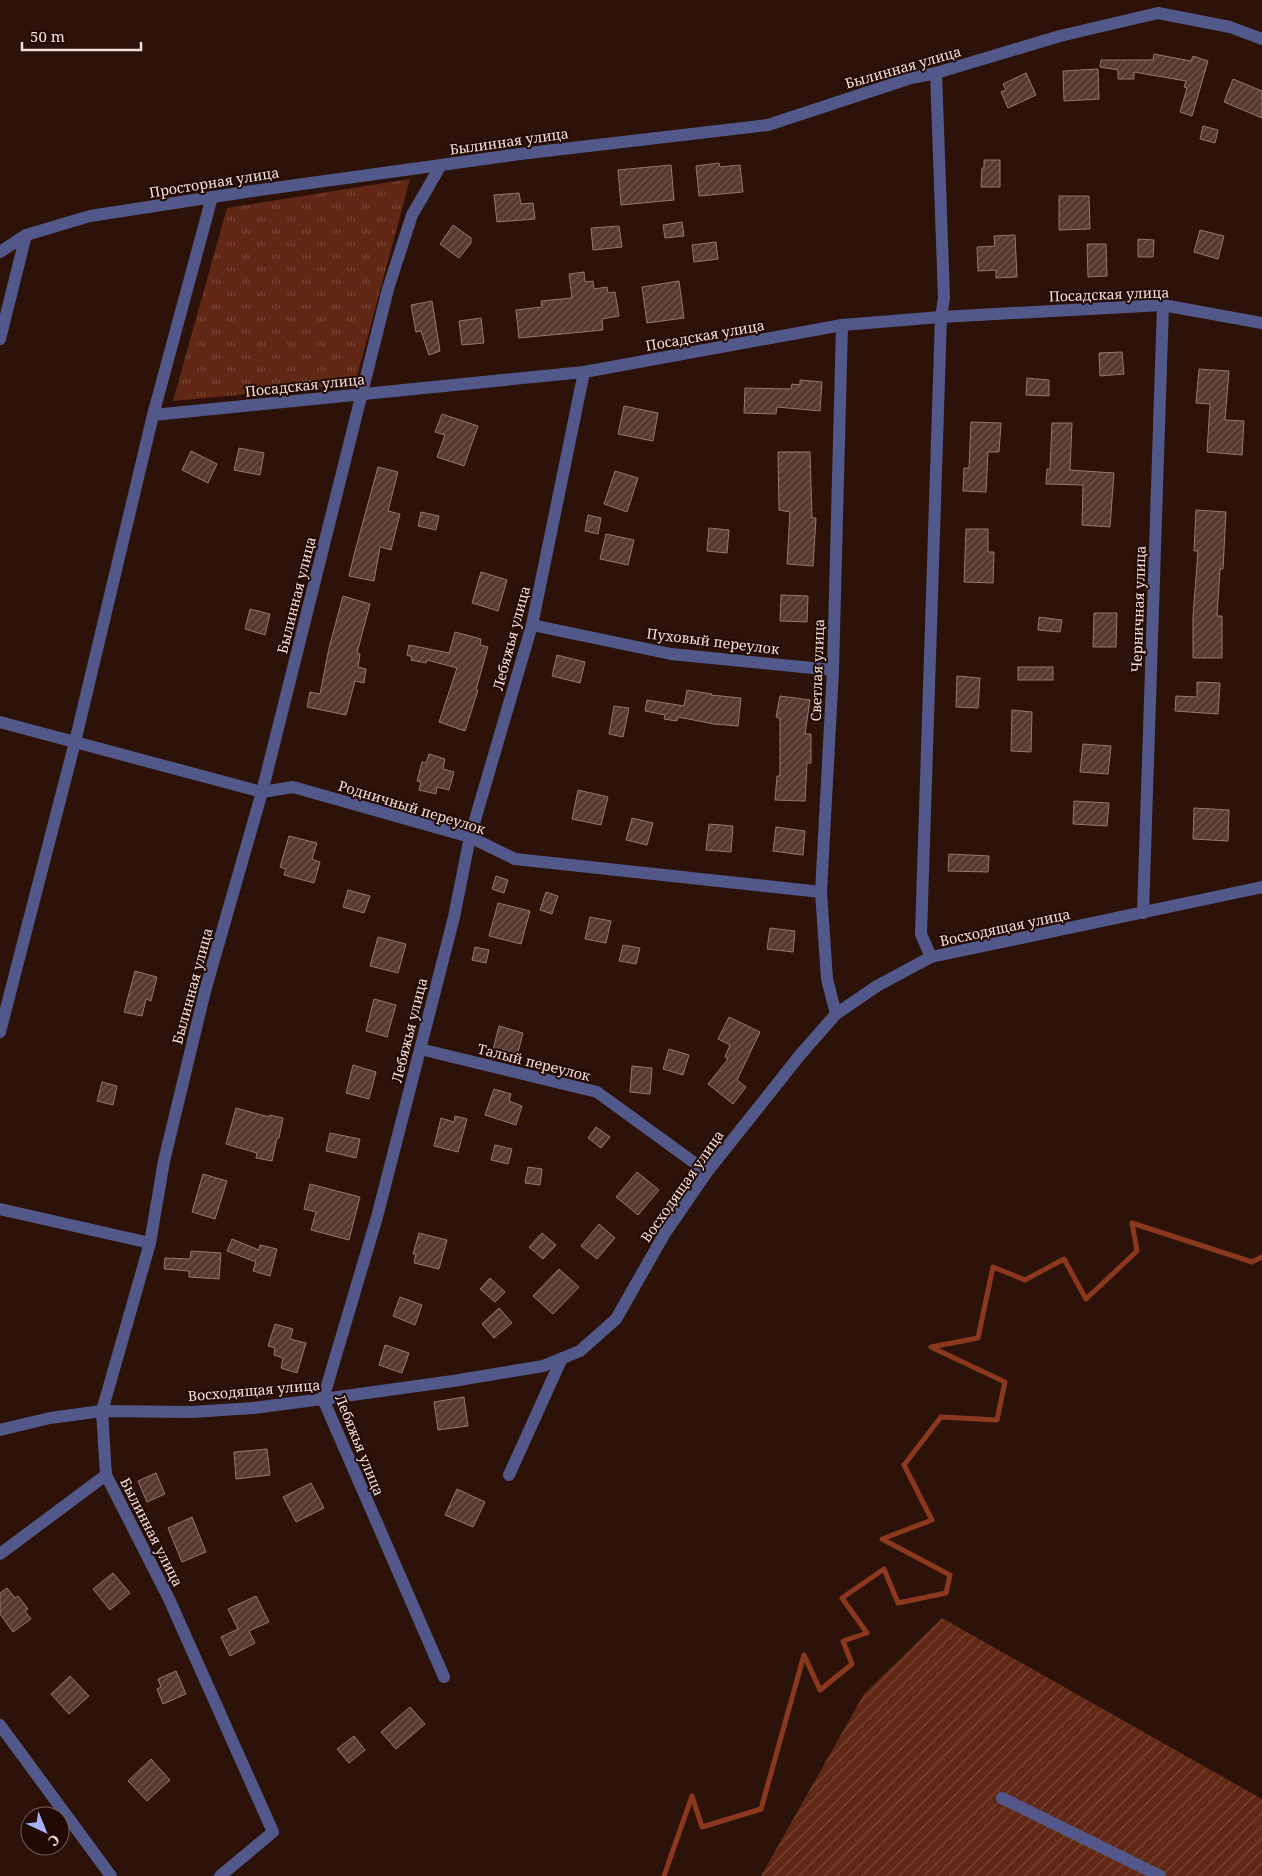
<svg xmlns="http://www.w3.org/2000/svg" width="1262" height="1876" viewBox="0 0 1262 1876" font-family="'Noto Serif',serif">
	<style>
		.grass { fill: url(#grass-tufts) }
		.garden { fill: url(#garden-furrows) }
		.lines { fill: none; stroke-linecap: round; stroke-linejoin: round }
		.stream { stroke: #8b391e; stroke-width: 5 }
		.building { fill: url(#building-hatch); stroke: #99766b }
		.minor { stroke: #52598a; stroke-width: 12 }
		.labels { text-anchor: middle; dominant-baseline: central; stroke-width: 4; stroke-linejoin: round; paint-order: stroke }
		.street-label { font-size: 14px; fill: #f3e0d9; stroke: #220903 }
	</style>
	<defs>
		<pattern id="grass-tufts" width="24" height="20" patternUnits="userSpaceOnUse" patternTransform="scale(1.25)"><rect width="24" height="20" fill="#612816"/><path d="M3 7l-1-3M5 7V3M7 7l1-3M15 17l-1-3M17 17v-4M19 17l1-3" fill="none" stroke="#784737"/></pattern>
		<pattern id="garden-furrows" width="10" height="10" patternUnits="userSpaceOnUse" patternTransform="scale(1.25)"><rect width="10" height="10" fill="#612816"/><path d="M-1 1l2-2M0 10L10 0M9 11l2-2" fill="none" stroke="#784737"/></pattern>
		<pattern id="building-hatch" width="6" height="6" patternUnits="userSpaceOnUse" patternTransform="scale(1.25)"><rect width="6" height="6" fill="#573930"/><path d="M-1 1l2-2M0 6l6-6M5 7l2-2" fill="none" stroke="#70554d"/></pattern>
	</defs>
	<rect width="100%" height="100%" fill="#2d120a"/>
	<polygon class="grass" points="410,179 355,384 173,401 227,208"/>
	<polygon class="garden" points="942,1618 1262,1799 1262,1876 761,1876 864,1694"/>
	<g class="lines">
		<polyline class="stream" points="664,1876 692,1796 702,1827 761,1809 804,1655 820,1690 852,1664 843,1641 867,1633 842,1598 884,1569 898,1603 946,1593 950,1575 882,1539 932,1520 904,1465 941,1417 997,1420 1005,1382 931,1347 978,1338 993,1267 1025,1280 1064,1259 1086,1299 1137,1251 1132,1223 1252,1262 1262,1257"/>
	</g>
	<g class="building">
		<polygon points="1154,54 1191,61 1193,56 1208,61 1192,116 1180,112 1187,88 1184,87 1186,81 1134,72 1134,79 1118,79 1118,70 1100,67 1101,60 1153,60"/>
		<polygon points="1098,69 1099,99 1064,101 1063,71"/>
		<polygon points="1026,73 1036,95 1008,108 1001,92 1006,90 1003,84"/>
		<polygon points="1233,79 1262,91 1262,118 1224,102"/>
		<polygon points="1203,126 1218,130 1215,143 1200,139"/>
		<polygon points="984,160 1000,160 1000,187 981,187 982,168 984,168"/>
		<polygon points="719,163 720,167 740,165 743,192 699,196 696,166"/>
		<polygon points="671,165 674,200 621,205 618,170"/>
		<polygon points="519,193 521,204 533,203 535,219 497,222 494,195"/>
		<polygon points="1059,196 1089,196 1090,229 1059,230"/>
		<polygon points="682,222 684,236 665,238 663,225"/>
		<polygon points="453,225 471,238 471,243 459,258 440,244"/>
		<polygon points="619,226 622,247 593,250 591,228"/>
		<polygon points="1200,230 1224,236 1218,259 1194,252"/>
		<polygon points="1015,235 1017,277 996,278 996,270 978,271 977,247 995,246 994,236"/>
		<polygon points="1138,239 1154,240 1153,257 1138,257"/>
		<polygon points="716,242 718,259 694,262 692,245"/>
		<polygon points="1087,244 1106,244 1107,276 1088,277"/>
		<polygon points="584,272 585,282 593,281 594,289 607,287 608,293 615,292 619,316 602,319 603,330 519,338 516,310 542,307 541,301 572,298 569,274"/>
		<polygon points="679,281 684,318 647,323 642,287"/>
		<polygon points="432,301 440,351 429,355 421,331 416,332 411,305"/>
		<polygon points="481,318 484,343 462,345 459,321"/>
		<polygon points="1122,352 1124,374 1100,376 1099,353"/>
		<polygon points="1199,369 1229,371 1225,420 1244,421 1242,455 1207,452 1210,404 1196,403"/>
		<polygon points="1027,378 1049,380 1049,396 1026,395"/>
		<polygon points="800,380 822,382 820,411 777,407 776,414 744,413 745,388 791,389 792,384 800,385"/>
		<polygon points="624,406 658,413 653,441 618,434"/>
		<polygon points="442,414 478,426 464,466 437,457 445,435 435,432"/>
		<polygon points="971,422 1001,423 999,452 988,452 986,492 963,491 964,468 969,468"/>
		<polygon points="1052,423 1072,423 1070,470 1114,473 1110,527 1082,525 1083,485 1046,484 1047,469 1050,469"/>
		<polygon points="239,448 264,453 260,475 234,470"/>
		<polygon points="191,451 217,464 208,483 182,470"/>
		<polygon points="778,452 810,452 812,518 816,518 813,566 787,564 790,512 779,510"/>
		<polygon points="378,467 398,472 388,511 400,514 391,550 380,547 374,581 349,576 354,555"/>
		<polygon points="615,471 638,478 627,512 604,504"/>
		<polygon points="1196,510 1226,512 1223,569 1220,569 1217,616 1222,616 1222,658 1193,658 1193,616 1198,551 1194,551"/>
		<polygon points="421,512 439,516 436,530 418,526"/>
		<polygon points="588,515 601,518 598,534 585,531"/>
		<polygon points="709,528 729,530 727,553 707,551"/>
		<polygon points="966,529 988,529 988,552 994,552 993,583 964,582"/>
		<polygon points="606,534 634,540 628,565 600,559"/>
		<polygon points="481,572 507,580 498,611 472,603"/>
		<polygon points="781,595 808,596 807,622 780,621"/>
		<polygon points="343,596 370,604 357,653 360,654 358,667 366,669 364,683 355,681 346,715 307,707 310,692 320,694 329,648"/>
		<polygon points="250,609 270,614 265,635 245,629"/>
		<polygon points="1094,613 1117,613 1116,647 1093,647"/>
		<polygon points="1039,617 1062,620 1060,632 1038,630"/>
		<polygon points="455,632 481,639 480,645 488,647 476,690 478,690 465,731 439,722 457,668 427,660 426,663 411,660 412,657 407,655 409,645 449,653"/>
		<polygon points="557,655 585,662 580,683 552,676"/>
		<rect x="1018" y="667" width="35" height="13"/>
		<polygon points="957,676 980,678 978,708 956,707"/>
		<polygon points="1197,682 1220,683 1218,714 1175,711 1176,696 1197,697"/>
		<polygon points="687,690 712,694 711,695 741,698 738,726 714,724 678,717 677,721 664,719 665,715 645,711 647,700 684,706"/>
		<polygon points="780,696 810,700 805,734 811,734 811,763 807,763 805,801 775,800 777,776 780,776 780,718 776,717"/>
		<polygon points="614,706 629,708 623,737 609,734"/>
		<polygon points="1012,710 1032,712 1031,752 1011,751"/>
		<polygon points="1083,744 1111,746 1108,774 1080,772"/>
		<polygon points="429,754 445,759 443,769 454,772 449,790 437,787 436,794 419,790 421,782 417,781 422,762 426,763"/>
		<polygon points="578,790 608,797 601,825 572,819"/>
		<polygon points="1074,801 1109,803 1107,826 1073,824"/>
		<polygon points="1194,808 1229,810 1228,841 1193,839"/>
		<polygon points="632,818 653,823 647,845 626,840"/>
		<polygon points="709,824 733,826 731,852 706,850"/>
		<polygon points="776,827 805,831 803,855 773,851"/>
		<polygon points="289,836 317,843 312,859 320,862 314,883 284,875 286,869 280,867"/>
		<polygon points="949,854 989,856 988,872 948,871"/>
		<polygon points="496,876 508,880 504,893 492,889"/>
		<polygon points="348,890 370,896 364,913 343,907"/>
		<polygon points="546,892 558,896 552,914 540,910"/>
		<polygon points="498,903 530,911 521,944 489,936"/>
		<polygon points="590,917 611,921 606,943 585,939"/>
		<polygon points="770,928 795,931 793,952 767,949"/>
		<polygon points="378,937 406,944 398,973 370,966"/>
		<polygon points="623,945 640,948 636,964 619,961"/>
		<polygon points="475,947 489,950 486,963 472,960"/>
		<polygon points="135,971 157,977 151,1001 146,999 142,1016 124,1012"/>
		<polygon points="374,999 396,1005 387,1037 366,1031"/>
		<polygon points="729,1017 760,1032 737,1080 746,1087 733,1104 708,1084 728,1059 725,1057 730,1045 718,1039"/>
		<polygon points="499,1026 523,1033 516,1060 492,1054"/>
		<polygon points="669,1049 689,1055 683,1075 663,1069"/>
		<polygon points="353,1065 376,1072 369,1099 346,1093"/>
		<polygon points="632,1066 652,1068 650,1094 630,1092"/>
		<polygon points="102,1082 117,1086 113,1105 97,1101"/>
		<polygon points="494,1089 511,1094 509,1101 522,1106 516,1125 485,1115"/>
		<polygon points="236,1108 269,1117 270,1115 283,1118 279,1138 277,1138 272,1161 256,1158 257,1153 226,1144"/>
		<polygon points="455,1116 467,1119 458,1152 434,1146 441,1118 454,1122"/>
		<polygon points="596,1127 610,1137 601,1148 588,1138"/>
		<polygon points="330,1133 360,1139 356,1158 326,1151"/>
		<polygon points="495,1145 512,1149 508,1164 491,1160"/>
		<polygon points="528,1167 542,1169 540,1185 525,1183"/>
		<polygon points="637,1172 659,1190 638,1215 616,1197"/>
		<polygon points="203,1174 227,1181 215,1219 192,1212"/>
		<polygon points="310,1184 360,1197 349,1240 311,1230 316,1212 304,1209"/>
		<polygon points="599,1224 615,1238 597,1259 581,1246"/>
		<polygon points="419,1233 447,1240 439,1269 414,1263 416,1254 413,1254"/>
		<polygon points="542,1233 556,1245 543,1259 529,1247"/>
		<polygon points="232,1239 259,1250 260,1245 277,1249 270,1276 253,1271 256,1262 227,1251"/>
		<polygon points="191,1251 221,1253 219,1279 189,1277 189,1271 164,1269 165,1258 190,1259"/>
		<polygon points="559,1269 579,1287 553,1314 533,1296"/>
		<polygon points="490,1278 505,1292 495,1302 480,1289"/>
		<polygon points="400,1297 422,1305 415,1325 393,1316"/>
		<polygon points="499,1308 512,1323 494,1338 482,1324"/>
		<polygon points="275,1324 293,1329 290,1339 306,1343 297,1373 281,1368 283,1358 274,1355 275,1348 268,1346"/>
		<polygon points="385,1345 409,1353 402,1373 379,1365"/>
		<polygon points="464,1397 468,1426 438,1430 434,1402"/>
		<polygon points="267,1449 270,1475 236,1479 234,1452"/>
		<polygon points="156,1473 165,1494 147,1502 138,1481"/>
		<polygon points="311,1483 324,1508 296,1522 283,1497"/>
		<polygon points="457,1489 485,1502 473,1527 445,1515"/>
		<polygon points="192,1517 206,1552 182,1562 168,1528"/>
		<polygon points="113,1573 130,1593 110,1610 93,1589"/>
		<polygon points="7,1588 15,1598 18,1596 28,1609 25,1611 31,1619 13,1632 0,1614 0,1593"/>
		<polygon points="256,1596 269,1622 249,1631 255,1643 230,1656 221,1637 238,1629 228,1609"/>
		<polygon points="176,1671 186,1694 163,1704 157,1689 161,1687 158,1679"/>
		<polygon points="70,1676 89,1696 69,1714 51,1694"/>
		<polygon points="410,1707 425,1724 396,1749 381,1732"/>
		<polygon points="354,1736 365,1750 349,1763 337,1749"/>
		<polygon points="151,1759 170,1780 147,1801 128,1781"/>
	</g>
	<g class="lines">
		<g class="minor">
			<polyline points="0,252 26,235 90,216 252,191 441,165"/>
			<polyline points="0,339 26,235"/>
			<polyline points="153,415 584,372 842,325 941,317 1163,305 1262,323"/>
			<polyline points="532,625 671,654 833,670"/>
			<polyline points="0,722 262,792 293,787 470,837 515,859 821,892"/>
			<polyline points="1143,913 1163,305"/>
			<polyline points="931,957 921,934 941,317 944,298 936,73"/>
			<polyline points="836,1014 827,979 821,892 833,670 842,325"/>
			<polyline points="0,1032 75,742 153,415 212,197"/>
			<polyline points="420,1049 597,1092 707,1172"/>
			<polyline points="0,1209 150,1243"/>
			<polyline points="0,1430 50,1418 102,1411 192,1412 253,1408 323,1399 453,1381 543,1366 580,1351 616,1319 665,1233 707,1172 800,1055 836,1014 877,986 931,957 1262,887"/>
			<polyline points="509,1475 562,1358"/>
			<polyline points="0,1554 106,1475"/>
			<polyline points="444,1677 323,1399 377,1217 454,917 470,837 532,625 584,372"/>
			<polyline points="0,1725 111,1876"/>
			<polyline points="1002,1798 1160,1876"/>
			<polyline points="220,1876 273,1832 169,1599 106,1475 102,1411 150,1243 164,1161 205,991 262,792 388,289 412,215 441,165 520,154 768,125 911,78 936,73 1060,36 1158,13 1230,27 1262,39"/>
		</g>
	</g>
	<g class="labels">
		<g class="street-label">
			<text transform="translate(903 67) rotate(-16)">Былинная улица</text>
			<text transform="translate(509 141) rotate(-8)">Былинная улица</text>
			<text transform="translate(214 182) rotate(-9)">Просторная улица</text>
			<text transform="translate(1109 294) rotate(-2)">Посадская улица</text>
			<text transform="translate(705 335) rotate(-10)">Посадская улица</text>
			<text transform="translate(305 385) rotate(-6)">Посадская улица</text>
			<text transform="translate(296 595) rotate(-76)">Былинная улица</text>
			<text transform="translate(1138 609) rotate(-88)">Черничная улица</text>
			<text transform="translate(511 638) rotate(-75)">Лебяжья улица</text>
			<text transform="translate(713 641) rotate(7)">Пуховый переулок</text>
			<text transform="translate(817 670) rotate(-88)">Светлая улица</text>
			<text transform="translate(412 807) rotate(17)">Родничный переулок</text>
			<text transform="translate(1005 927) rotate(-12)">Восходящая улица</text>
			<text transform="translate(192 986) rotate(-75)">Былинная улица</text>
			<text transform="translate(409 1030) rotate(-76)">Лебяжья улица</text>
			<text transform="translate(534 1062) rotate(14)">Талый переулок</text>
			<text transform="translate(682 1186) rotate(-55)">Восходящая улица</text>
			<text transform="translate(254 1390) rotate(-5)">Восходящая улица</text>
			<text transform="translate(360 1445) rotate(68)">Лебяжья улица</text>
			<text transform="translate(152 1532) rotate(63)">Былинная улица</text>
		</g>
	</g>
	<g transform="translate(45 1831) rotate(136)"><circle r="24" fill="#220903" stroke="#765f59"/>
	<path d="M0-4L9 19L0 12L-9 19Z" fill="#a6b1fc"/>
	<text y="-8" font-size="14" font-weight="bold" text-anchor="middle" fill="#f3e0d9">С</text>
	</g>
	<path d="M22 42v8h119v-8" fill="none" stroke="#f3e0d9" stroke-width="2.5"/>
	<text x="30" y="42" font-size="15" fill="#f3e0d9" stroke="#220903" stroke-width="4" paint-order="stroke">50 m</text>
</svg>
